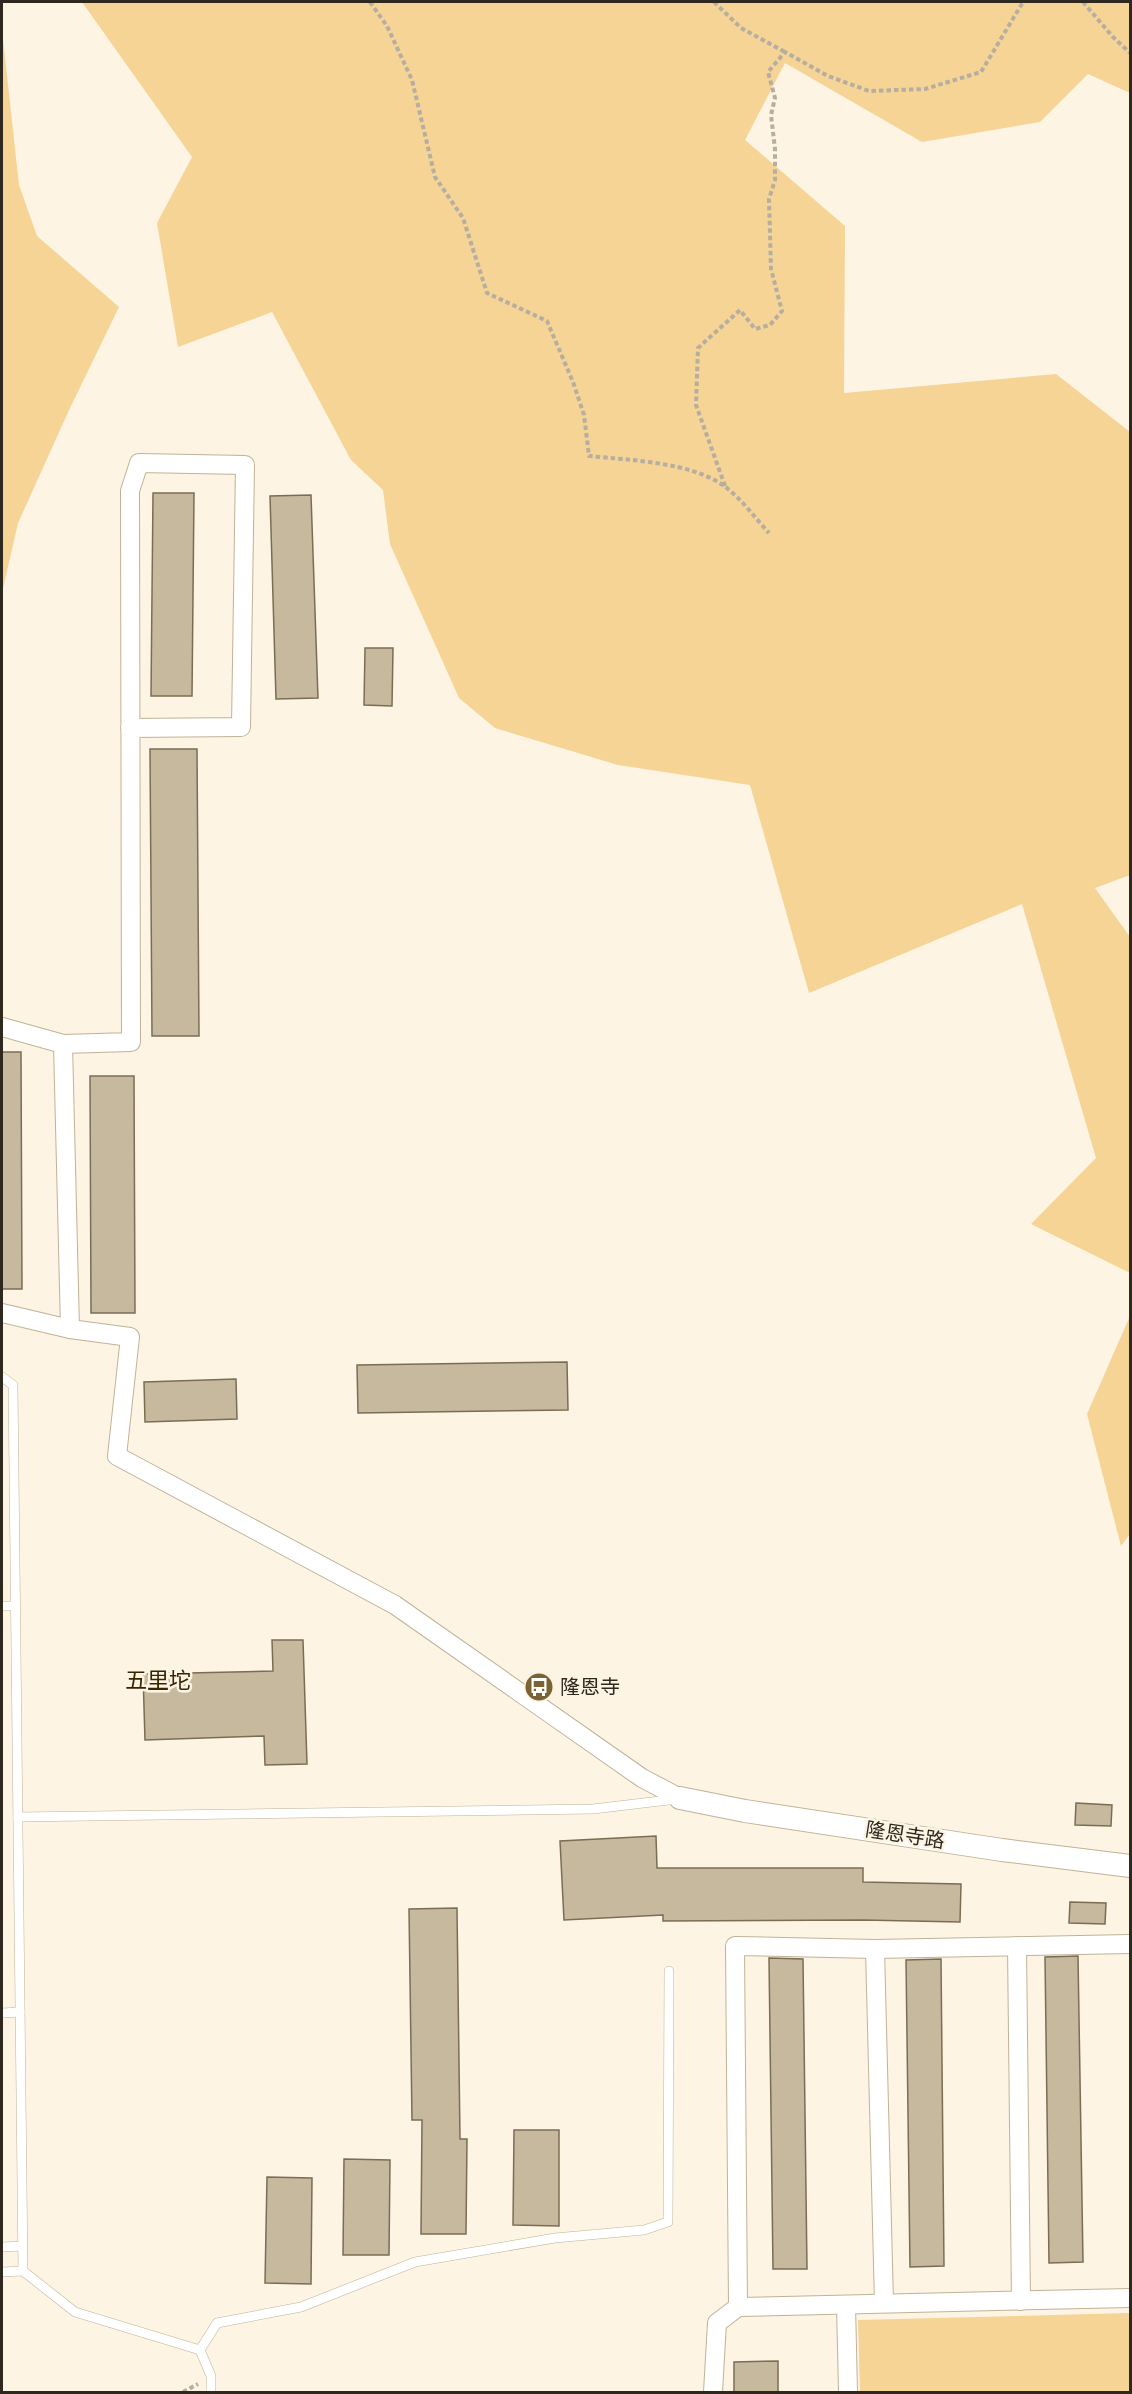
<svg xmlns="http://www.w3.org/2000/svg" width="1132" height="2394" viewBox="0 0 1132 2394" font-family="Cabin,'Noto Sans SC',sans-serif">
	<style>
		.green { fill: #f5d496 }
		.building { fill: #c7b99e; stroke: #7b6d54; stroke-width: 1.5 }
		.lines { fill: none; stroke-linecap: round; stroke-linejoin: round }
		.service-casing { stroke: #c0b297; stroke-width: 10 }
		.minor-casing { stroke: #c0b297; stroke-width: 20 }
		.tertiary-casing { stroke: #c0b297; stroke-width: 24 }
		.path { stroke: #b6aea0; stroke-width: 4; stroke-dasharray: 4.5 3; stroke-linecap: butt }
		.service { stroke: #fff; stroke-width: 9 }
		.minor { stroke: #fff; stroke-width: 18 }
		.tertiary { stroke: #fff; stroke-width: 22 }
		.labels { text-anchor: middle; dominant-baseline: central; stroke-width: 5; stroke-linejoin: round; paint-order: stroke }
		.poi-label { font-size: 20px; fill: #2e281e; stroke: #fdf4e4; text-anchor: start }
		.street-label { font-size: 20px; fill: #2e281e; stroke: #fdf4e4 }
		.quarter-label { font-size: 22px; fill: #372500; stroke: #fdf4e4 }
	</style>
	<rect width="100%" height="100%" fill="#fdf4e4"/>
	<g class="green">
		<polygon points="82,2 1130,2 1130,93 1088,74 1040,122 922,142 785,63 745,140 845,226 844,393 1056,374 1130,432 1130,875 1095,888 1130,937 1130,1273 1031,1224 1096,1158 1022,904 809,993 750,785 618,765 495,728 459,698 390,544 383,490 351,460 272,312 178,347 157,223 192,157"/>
		<polygon points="2,30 19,185 37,236 119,307 70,408 18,523 2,593"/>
		<polygon points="1130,1316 1130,1534 1121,1546 1087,1414"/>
		<polygon points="1130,2313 1130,2392 860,2392 858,2320"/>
	</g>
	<g class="building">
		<polygon points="153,493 194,493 192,696 151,696"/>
		<polygon points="311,495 318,698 276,699 270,496"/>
		<polygon points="365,648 393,648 392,706 364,705"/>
		<polygon points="150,749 197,749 199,1036 152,1036"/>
		<polygon points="2,1052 21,1052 22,1289 2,1289"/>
		<polygon points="90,1076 134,1076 135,1313 91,1313"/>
		<polygon points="567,1362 568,1410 358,1413 357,1365"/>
		<polygon points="236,1379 237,1419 145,1422 144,1382"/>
		<polygon points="272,1640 303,1640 307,1764 265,1765 264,1736 145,1740 143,1674 273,1671"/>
		<polygon points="1076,1803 1112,1805 1111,1826 1075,1825"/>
		<polygon points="656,1836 657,1868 863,1868 863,1882 961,1884 960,1922 863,1920 663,1921 663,1915 564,1920 560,1841"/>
		<polygon points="1070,1902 1106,1903 1105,1924 1069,1923"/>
		<polygon points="457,1908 460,2139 467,2139 466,2234 421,2234 422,2120 412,2120 409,1909"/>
		<polygon points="1078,1956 1083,2262 1049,2263 1045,1957"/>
		<polygon points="769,1958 803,1959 807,2269 773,2269"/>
		<polygon points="941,1959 944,2266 910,2267 906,1960"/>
		<polygon points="514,2130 559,2130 559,2226 513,2225"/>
		<polygon points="344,2159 390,2160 389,2255 343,2255"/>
		<polygon points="267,2177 312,2178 311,2284 265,2283"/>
		<polygon points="778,2361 778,2392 734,2392 734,2362"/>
	</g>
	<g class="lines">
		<g class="service-casing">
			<g id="service">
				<polyline points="2,1377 13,1385 23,2271 2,2272"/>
				<polyline points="2,1606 15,1606"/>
				<polyline points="18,1817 593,1809 677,1799"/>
				<polyline points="2,2013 20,2012"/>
				<polyline points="2,2247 23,2246"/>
				<polyline points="23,2271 75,2312 200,2350 217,2323 301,2307 415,2262 555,2238 644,2230 668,2222 669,1971"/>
				<polyline points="200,2350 211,2376 211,2392"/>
			</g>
		</g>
		<g class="minor-casing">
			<g id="minor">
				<polyline points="2,1027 63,1044 131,1042 130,491 139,463 245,465 241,727 130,728"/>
				<polyline points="63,1044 70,1329"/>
				<polyline points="2,1313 70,1329 130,1337 117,1456 395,1605 642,1778 680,1798"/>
				<polyline points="1017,1946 1021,2301"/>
				<polyline points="875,1949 884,2303"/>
				<polyline points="846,2305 848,2392"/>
				<polyline points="738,2307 735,1946 875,1949 1130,1944"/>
				<polyline points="713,2392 717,2323 738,2307 1130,2298"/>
			</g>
		</g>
		<g class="tertiary-casing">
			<polyline id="tertiary" points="680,1798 745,1811 1002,1850 1130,1866"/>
		</g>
		<g class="path">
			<path d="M370 2 387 26 412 80 435 177 463 218 487 293 547 321 573 382 584 415 589 456C628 460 692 462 724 486 741 498 755 518 769 533"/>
			<polyline points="714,2 741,28 785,52"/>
			<polyline points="1083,2 1113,37 1130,53"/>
			<polyline points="725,486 696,405 698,348 740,310 755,329 770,325 782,311 771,269 769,199 775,180 775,149 771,115 775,98 768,72 785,52 828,76 869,91 925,89 981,72 1023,2"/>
			<polyline points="183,2392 198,2384"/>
		</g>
		<use href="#service" class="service"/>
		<use href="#minor" class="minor"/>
		<use href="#tertiary" class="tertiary"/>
	</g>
	<defs>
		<g id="bus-disc" transform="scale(1.5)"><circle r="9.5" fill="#7a6232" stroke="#fdf4e4"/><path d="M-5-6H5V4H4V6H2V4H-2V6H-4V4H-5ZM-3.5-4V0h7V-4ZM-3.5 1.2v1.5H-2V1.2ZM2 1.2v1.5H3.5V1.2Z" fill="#fff"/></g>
	</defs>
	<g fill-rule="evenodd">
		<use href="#bus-disc" x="539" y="1687"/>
	</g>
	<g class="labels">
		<g class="poi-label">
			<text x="560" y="1687">隆恩寺</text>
		</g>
		<g class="street-label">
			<text transform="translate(905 1835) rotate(9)">隆恩寺路</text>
		</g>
		<g class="quarter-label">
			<text x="158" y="1680">五里坨</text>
		</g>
	</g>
	<rect width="1132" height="2394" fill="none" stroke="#2e281e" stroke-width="6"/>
</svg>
